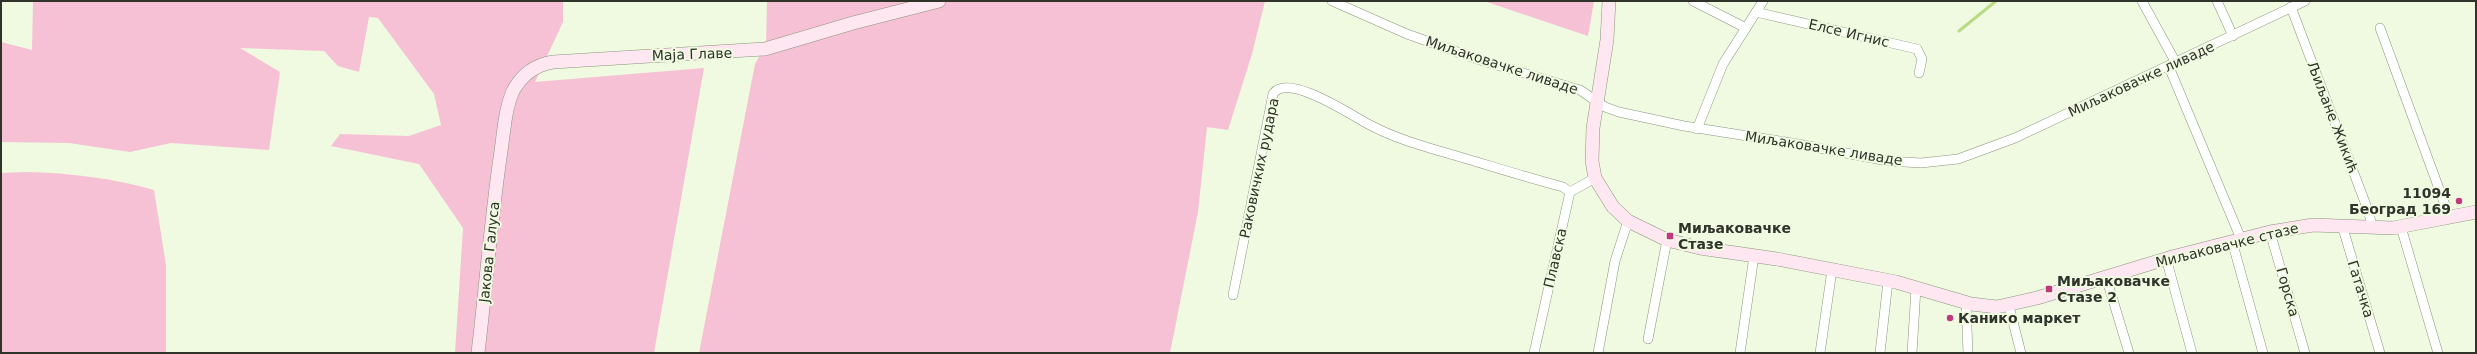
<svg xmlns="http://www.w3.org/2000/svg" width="2477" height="354" viewBox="0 0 2477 354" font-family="'DejaVu Sans',sans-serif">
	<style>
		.green { fill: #f7c1d5 }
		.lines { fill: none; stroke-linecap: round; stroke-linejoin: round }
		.stream { stroke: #b8db85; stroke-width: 3 }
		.street-casing { stroke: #8a947d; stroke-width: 10 }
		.secondary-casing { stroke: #8a947d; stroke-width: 14 }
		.street { stroke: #fff; stroke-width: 9 }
		.secondary { stroke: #fee7f0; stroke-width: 13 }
		.poi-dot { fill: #bf3a7d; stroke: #effae1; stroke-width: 1.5 }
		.labels { text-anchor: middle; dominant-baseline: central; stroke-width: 4; stroke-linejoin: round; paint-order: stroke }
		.street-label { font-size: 14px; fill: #2f332a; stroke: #effae1 }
		.poi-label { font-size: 14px; font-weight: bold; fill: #2f332a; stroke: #effae1; text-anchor: start }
	</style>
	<rect width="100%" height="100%" fill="#effae1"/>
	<g class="green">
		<polygon points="33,1 563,1 563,22 535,82 704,68 654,353 455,353 463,228 419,164 331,146 340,134 409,136 441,125 434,94 378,18 369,17 359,72 338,66 324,51 240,48 280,72 269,150 171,143 130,152 69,143 1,142 1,42 32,50"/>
		<polygon points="767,1 1265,1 1252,54 1228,130 1207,127 1198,212 1170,353 699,353 755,64 766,44"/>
		<polygon points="1484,1 1594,1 1588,36"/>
		<path d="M26 172C70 173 112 178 154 190L166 265V353H1V173Z"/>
	</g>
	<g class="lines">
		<polyline class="stream" points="1959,31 1996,1"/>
		<g class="street-casing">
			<g id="street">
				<polyline points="1332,1 1407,34 1480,60 1580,90 1605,107 1619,112 1684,126 1798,144 1888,161 1921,163 1958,159 2015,138 2305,1"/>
				<polyline points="1693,1 1746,28"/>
				<polyline points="2142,1 2176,63"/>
				<polyline points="2217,1 2233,36"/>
				<polyline points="2291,7 2369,213 2372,227"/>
				<polyline points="1756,12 1917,49 1922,59 1919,73"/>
				<polyline points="2380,28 2449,216"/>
				<polyline points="2169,67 2241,239"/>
				<polyline points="1697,129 1723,64 1763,1"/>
				<polyline points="1570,192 1595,178"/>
				<polyline points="2342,225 2380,353"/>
				<polyline points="2401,227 2438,353"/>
				<polyline points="2270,232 2305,353"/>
				<polyline points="2232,241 2263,353"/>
				<polyline points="2166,258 2192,353"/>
				<polyline points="2106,277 2129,353"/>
				<path d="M1233 295 1273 94C1287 72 1351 115 1368 124 1394 138 1422 146 1450 154 1488 165 1525 177 1563 187L1570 192"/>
				<polyline points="1966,303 1968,353"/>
				<polyline points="2009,306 2021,353"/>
				<polyline points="1648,339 1667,240"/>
				<polyline points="1534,353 1570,192"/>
				<polyline points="1598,353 1615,261 1628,221"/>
				<polyline points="1740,353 1754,256"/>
				<polyline points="1820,353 1832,270"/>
				<polyline points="1880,353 1888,281"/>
				<polyline points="1912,353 1916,288"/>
			</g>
		</g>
		<g class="secondary-casing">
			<g id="secondary">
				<polyline points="1609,1 1607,40 1593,128 1592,161 1595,178 1613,207 1628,221 1667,240 1700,248 1777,259 1896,282 1971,304 1997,307 2037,298 2172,257 2270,232 2313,225 2393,228 2476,212"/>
				<path d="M478 353C486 286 491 218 501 151 504 131 505 109 513 91 522 74 535 65 553 62L765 49 853 23 939 1"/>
			</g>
		</g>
		<use href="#street" class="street"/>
		<use href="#secondary" class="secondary"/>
	</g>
	<g class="poi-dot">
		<circle cx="2459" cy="201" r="4"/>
		<rect x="1666" y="232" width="8" height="8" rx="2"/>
		<rect x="2045" y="285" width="8" height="8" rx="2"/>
		<circle cx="1950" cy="318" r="4"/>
	</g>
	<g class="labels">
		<g class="street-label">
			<text transform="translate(1849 33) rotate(13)">Елсе Игнис</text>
			<text transform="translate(692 54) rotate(-2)">Маја Главе</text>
			<text transform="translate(1502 65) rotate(18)">Миљаковачке ливаде</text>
			<text transform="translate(2141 79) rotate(-25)">Миљаковачке ливаде</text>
			<text transform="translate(2333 117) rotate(69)">Љиљане Жикић</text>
			<text transform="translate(1824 148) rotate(9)">Миљаковачке ливаде</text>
			<text transform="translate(1259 168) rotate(-78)">Раковичких рудара</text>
			<text transform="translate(2227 245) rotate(-14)">Миљаковачке стазе</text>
			<text transform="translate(489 252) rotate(-84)">Јакова Галуса</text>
			<text transform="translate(1555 258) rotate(-77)">Плавска</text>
			<text transform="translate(2361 289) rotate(73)">Гатачка</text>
			<text transform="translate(2288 292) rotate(74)">Горска</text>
		</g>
		<g class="poi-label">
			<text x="2451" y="193" text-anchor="end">11094<tspan x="2451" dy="16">Београд 169</tspan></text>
			<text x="1678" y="228">Миљаковачке<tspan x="1678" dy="16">Стазе</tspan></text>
			<text x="2057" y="281">Миљаковачке<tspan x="2057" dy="16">Стазе 2</tspan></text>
			<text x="1958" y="318">Канико маркет</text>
		</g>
	</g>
	<rect width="2477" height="354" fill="none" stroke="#2f332a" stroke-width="4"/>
</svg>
